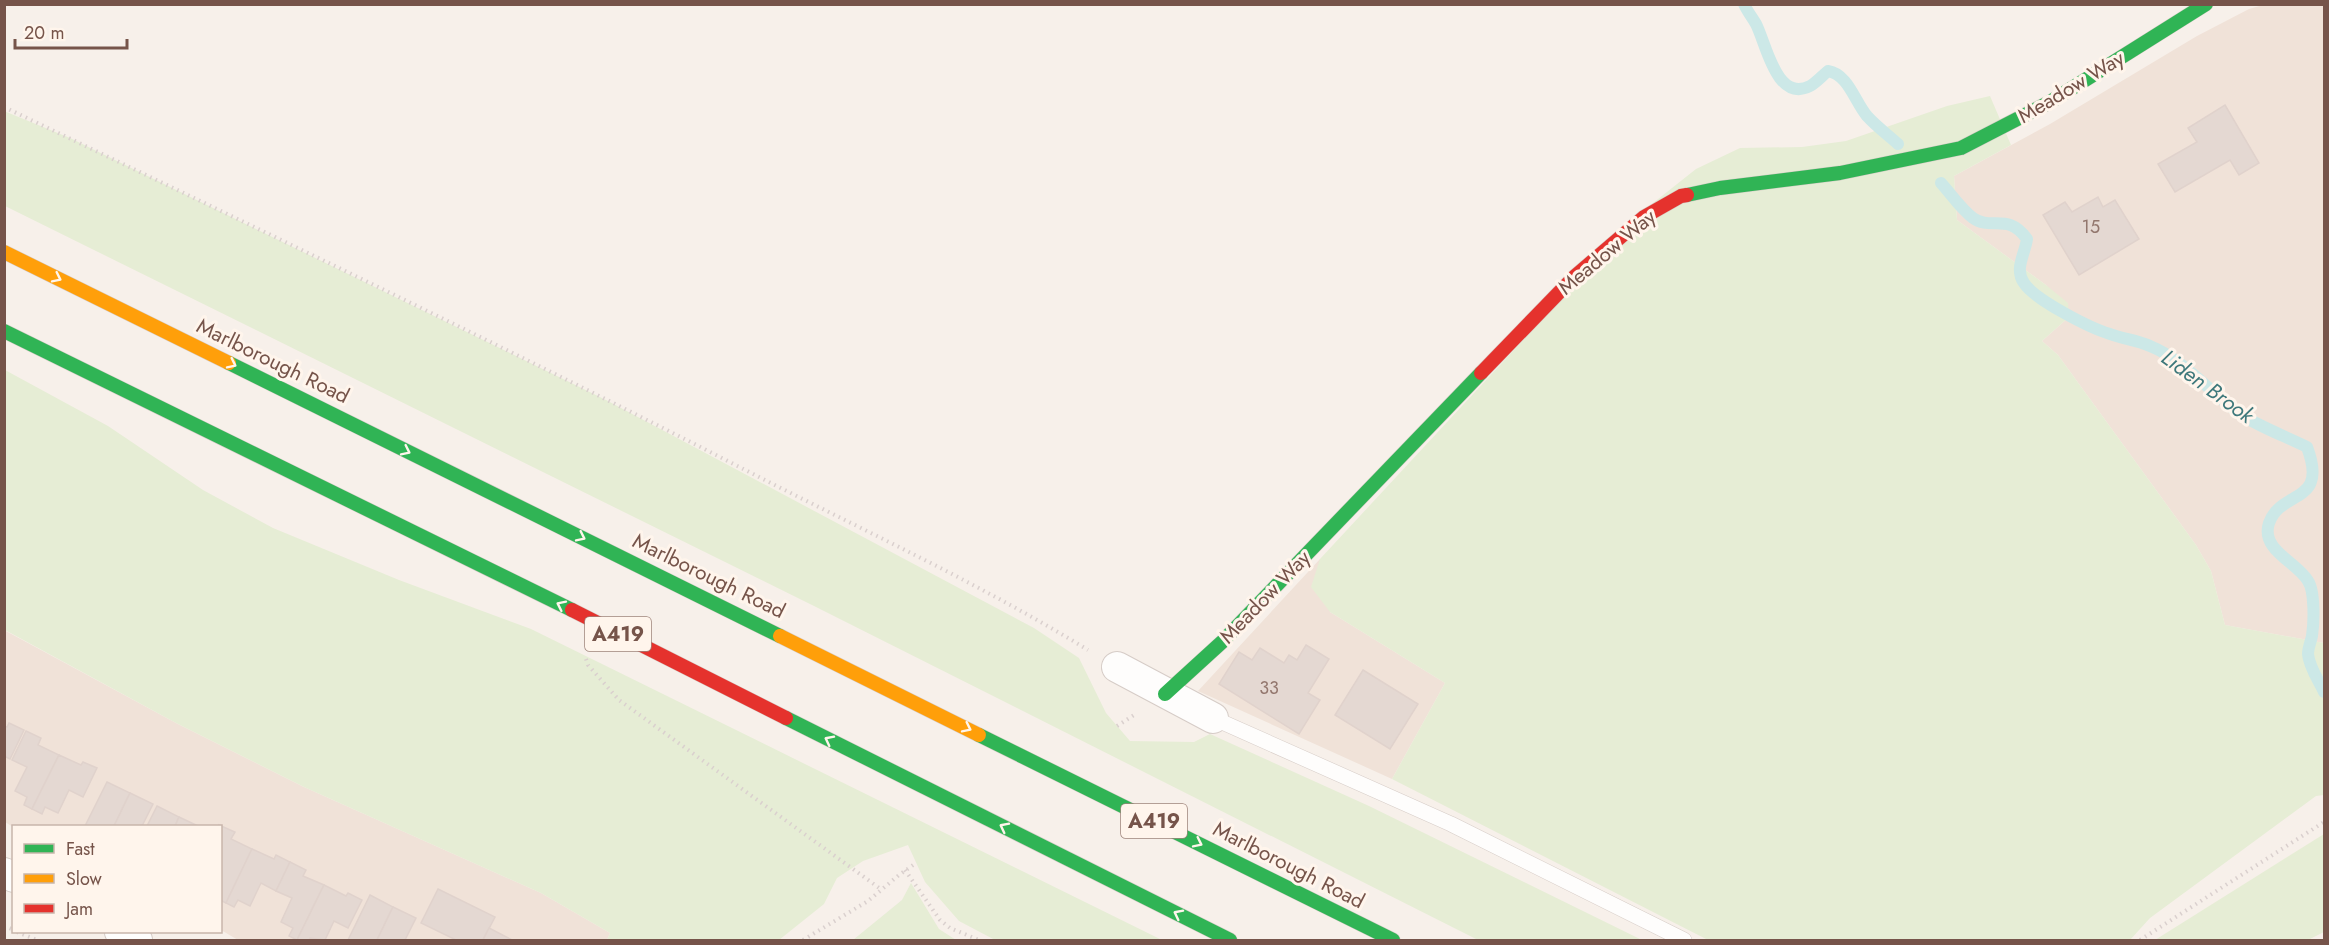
<svg xmlns="http://www.w3.org/2000/svg" width="2329" height="945" viewBox="0 0 2329 945" font-family="Jost,sans-serif">
	<style>
		.residential { fill: #f0e2d8 }
		.green { fill: #e6edd5 }
		.lines { fill: none; stroke-linecap: round; stroke-linejoin: round }
		.stream { stroke: #cce8e7; stroke-width: 12 }
		.building { fill: #e4d8d2; stroke: #e0d2cc; stroke-width: 1.5 }
		.lane-casing { stroke: #d6ccc7; stroke-width: 16 }
		.street-casing { stroke: #d6ccc7; stroke-width: 32 }
		.fast-casing { stroke: #d6ccc7; stroke-width: 15 }
		.slow-casing { stroke: #d6ccc7; stroke-width: 15 }
		.jam-casing { stroke: #d6ccc7; stroke-width: 15 }
		.path { stroke: #dad0ce; stroke-width: 4; stroke-dasharray: 1.5 4.5; stroke-linecap: butt }
		.lane { stroke: #fefdfc; stroke-width: 15 }
		.street { stroke: #fefdfc; stroke-width: 30 }
		.fast { stroke: #30b455; stroke-width: 14 }
		.slow { stroke: #ff9f0a; stroke-width: 14 }
		.jam { stroke: #e5322d; stroke-width: 14 }
		.oneway { stroke: #fff5ec }
		.labels { text-anchor: middle; dominant-baseline: central; stroke-width: 6; stroke-linejoin: round; paint-order: stroke }
		.number-label { font-size: 18px; fill: #93776e }
		.shield { fill: #fff5ec; stroke: #9f847b; stroke-width: 1.5 }
		.shield-label { font-size: 20px; font-weight: bold; fill: #76544a }
		.street-label { font-size: 21px; fill: #76544a; stroke: #fff5ec }
		.water-label { font-size: 22px; font-style: italic; fill: #3e787b; stroke: #fff5ec }
	</style>
	<rect width="100%" height="100%" fill="#f7f0ea"/>
	<g class="residential">
		<polygon points="2263,5 2324,5 2324,643 2225,625 2211,571 2196,545 2058,355 2042,341 2069,317 2046,285 1957,220 1954,176 2050,124 2197,36 2249,9"/>
		<polygon points="1320,559 1330,612 1445,683 1392,779 1198,691"/>
		<polygon points="4,630 176,723 304,787 541,893 610,933 607,940 238,940 221,930 220,826 13,827 5,822"/>
	</g>
	<g class="green">
		<polygon points="1990,96 2011,145 1954,176 1957,220 2046,285 2068,303 2069,317 2042,341 2058,355 2196,545 2211,571 2225,625 2324,643 2324,795 2316,796 2150,918 2130,940 1708,940 1392,779 1445,683 1330,612 1311,587 1320,559 1643,211 1696,169 1740,148 1802,147 1846,141 1947,106"/>
		<polygon points="4,111 70,138 606,400 1034,628 1079,658 1106,713 1130,741 1194,742 1210,734 1369,806 1642,940 1478,940 814,606 5,206"/>
		<polygon points="5,370 108,426 203,490 273,528 399,580 531,629 1162,940 995,940 959,921 925,882 908,845 863,861 837,878 824,904 779,940 607,940 610,933 541,893 304,787 176,723 5,630"/>
		<polygon points="2324,834 2324,932 2308,940 2155,940"/>
		<polygon points="911,883 939,929 956,940 853,940 902,900"/>
	</g>
	<g class="lines">
		<g class="stream">
			<path d="M1744 4C1747 11 1752 17 1756 24 1766 43 1776 103 1810 86 1816 83 1822 76 1828 71 1848 74 1855 102 1867 116 1876 126 1888 135 1898 144"/>
			<path d="M1941 183C1951 194 1961 209 1973 218 1991 231 2008 212 2027 239 2025 254 2014 269 2024 283 2035 300 2090 328 2110 334 2123 339 2137 340 2150 346 2187 361 2212 396 2245 417 2265 429 2287 437 2307 447 2329 505 2281 489 2269 523 2260 550 2297 562 2308 581 2315 591 2314 623 2312 636 2311 641 2308 648 2308 654 2309 667 2319 681 2324 692"/>
		</g>
	</g>
	<g class="building">
		<polygon points="2225,105 2259,163 2239,175 2230,160 2175,192 2158,164 2197,142 2188,128"/>
		<polygon points="2098,197 2103,207 2115,200 2139,239 2079,275 2043,215 2065,202 2072,212"/>
		<polygon points="1306,645 1329,659 1308,693 1320,700 1299,734 1219,684 1239,652 1252,660 1260,648 1284,663 1289,655 1297,660"/>
		<polygon points="1363,670 1418,704 1390,749 1335,715"/>
		<polygon points="9,723 24,730 10,759 4,756 4,726 7,727"/>
		<polygon points="26,731 41,738 38,745 59,755 32,809 24,805 27,797 15,791 27,767 12,760"/>
		<polygon points="59,755 81,765 83,762 97,768 83,797 69,790 58,813 45,807 42,814 32,809"/>
		<polygon points="107,782 130,793 114,826 85,826"/>
		<polygon points="130,793 153,804 142,826 114,826"/>
		<polygon points="157,806 179,817 175,826 147,826"/>
		<polygon points="179,817 198,826 175,826"/>
		<polygon points="219,825 235,832 231,839 252,849 226,903 220,900"/>
		<polygon points="252,849 274,859 276,855 290,862 276,891 261,883 250,906 238,900 234,907 226,903"/>
		<polygon points="290,862 306,870 303,876 324,885 297,940 289,936 293,928 281,922 292,898 276,891"/>
		<polygon points="324,885 346,896 348,893 362,900 348,928 334,921 325,940 310,938 309,940 297,940"/>
		<polygon points="438,889 495,917 483,940 456,940 421,923"/>
		<polygon points="370,895 393,907 377,940 348,940"/>
		<polygon points="393,907 416,918 405,940 377,940"/>
		<polygon points="489,928 512,940 483,940"/>
	</g>
	<g class="lines">
		<g class="lane-casing">
			<polyline id="lane" points="1213,718 1451,824 1684,940"/>
		</g>
		<g class="street-casing">
			<g id="street">
				<polyline points="1117,667 1213,718"/>
				<polyline points="4,873 14,877"/>
				<polyline points="120,932 137,940"/>
			</g>
		</g>
		<g class="fast-casing">
			<g id="fast">
				<polyline points="1687,195 1720,188 1840,173 1961,148 2050,102 2206,4"/>
				<polyline points="4,331 572,610"/>
				<polyline points="229,363 780,636"/>
				<polyline points="1165,694 1222,642 1481,373"/>
				<polyline points="786,718 1230,940"/>
				<polyline points="979,735 1393,940"/>
			</g>
		</g>
		<g class="slow-casing">
			<g id="slow">
				<polyline points="4,252 229,363"/>
				<polyline points="780,636 979,735"/>
			</g>
		</g>
		<g class="jam-casing">
			<g id="jam">
				<polyline points="1481,373 1574,277 1644,217 1681,196 1687,195"/>
				<polyline points="572,610 786,718"/>
			</g>
		</g>
		<g class="path">
			<path d="M4 107C257 228 510 349 759 477 869 533 982 585 1088 650"/>
			<polyline points="586,659 588,665 619,700 882,890"/>
			<polyline points="1117,726 1134,715"/>
			<polyline points="905,870 940,920 950,928 979,940"/>
			<polyline points="4,926 14,930"/>
			<polyline points="17,932 37,940"/>
			<polyline points="803,940 868,901 899,875 916,863"/>
			<polyline points="2140,940 2324,822"/>
		</g>
		<use href="#lane" class="lane"/>
		<use href="#street" class="street"/>
		<use href="#fast" class="fast"/>
		<use href="#slow" class="slow"/>
		<use href="#jam" class="jam"/>
	</g>
	<defs><path id="oneway-chevron" d="M-2-3.5L2.5 0L-2 3.5" fill="none" stroke-width="1.6" stroke-linecap="round" stroke-linejoin="round" transform="scale(1.5)"/></defs>
	<g class="oneway">
		<use href="#oneway-chevron" transform="translate(57 278) rotate(26)"/>
		<use href="#oneway-chevron" transform="translate(232 364) rotate(26)"/>
		<use href="#oneway-chevron" transform="translate(406 451) rotate(26)"/>
		<use href="#oneway-chevron" transform="translate(581 537) rotate(26)"/>
		<use href="#oneway-chevron" transform="translate(561 605) rotate(-154)"/>
		<use href="#oneway-chevron" transform="translate(967 728) rotate(26)"/>
		<use href="#oneway-chevron" transform="translate(829 740) rotate(-153)"/>
		<use href="#oneway-chevron" transform="translate(1004 827) rotate(-153)"/>
		<use href="#oneway-chevron" transform="translate(1198 843) rotate(26)"/>
		<use href="#oneway-chevron" transform="translate(1178 914) rotate(-153)"/>
	</g>
	<g class="labels">
		<g class="number-label">
			<text x="2091" y="227">15</text>
			<text x="1269" y="688">33</text>
		</g>
		<g class="shield">
			<rect x="585" y="617" width="66" height="34" rx="4.5"/>
			<rect x="1121" y="804" width="66" height="34" rx="4.5"/>
		</g>
		<g class="shield-label">
			<text x="618" y="634">A419</text>
			<text x="1154" y="821">A419</text>
		</g>
		<g class="street-label">
			<text transform="translate(2071 87) rotate(-31)">Meadow Way</text>
			<text transform="translate(1607 252) rotate(-40)">Meadow Way</text>
			<text transform="translate(273 361) rotate(26)">Marlborough Road</text>
			<text transform="translate(709 576) rotate(26)">Marlborough Road</text>
			<text transform="translate(1265 597) rotate(-46)">Meadow Way</text>
			<text transform="translate(1289 865) rotate(27)">Marlborough Road</text>
		</g>
		<g class="water-label">
			<text transform="translate(2208 386) rotate(36)">Liden Brook</text>
		</g>
	</g>
	<rect width="2329" height="945" fill="none" stroke="#76544a" stroke-width="12"/>
	<rect x="12" y="825" width="210" height="108" fill="#fff5ec" stroke="#c8b5ab" stroke-width="1.5"/>
	<rect x="24" y="844" width="30" height="9" fill="#30b455" stroke="#c8b5ab" stroke-width="1.5"/>
	<text x="66" y="855" font-size="18" fill="#76544a">Fast</text>
	<rect x="24" y="874" width="30" height="9" fill="#ff9f0a" stroke="#c8b5ab" stroke-width="1.5"/>
	<text x="66" y="885" font-size="18" fill="#76544a">Slow</text>
	<rect x="24" y="904" width="30" height="9" fill="#e5322d" stroke="#c8b5ab" stroke-width="1.5"/>
	<text x="66" y="915" font-size="18" fill="#76544a">Jam</text>
	<path d="M15 39v9h112v-9" fill="none" stroke="#76544a" stroke-width="3"/>
	<text x="24" y="39" font-size="18" fill="#76544a" stroke="#fff5ec" stroke-width="4.5" paint-order="stroke">20 m</text>
</svg>
